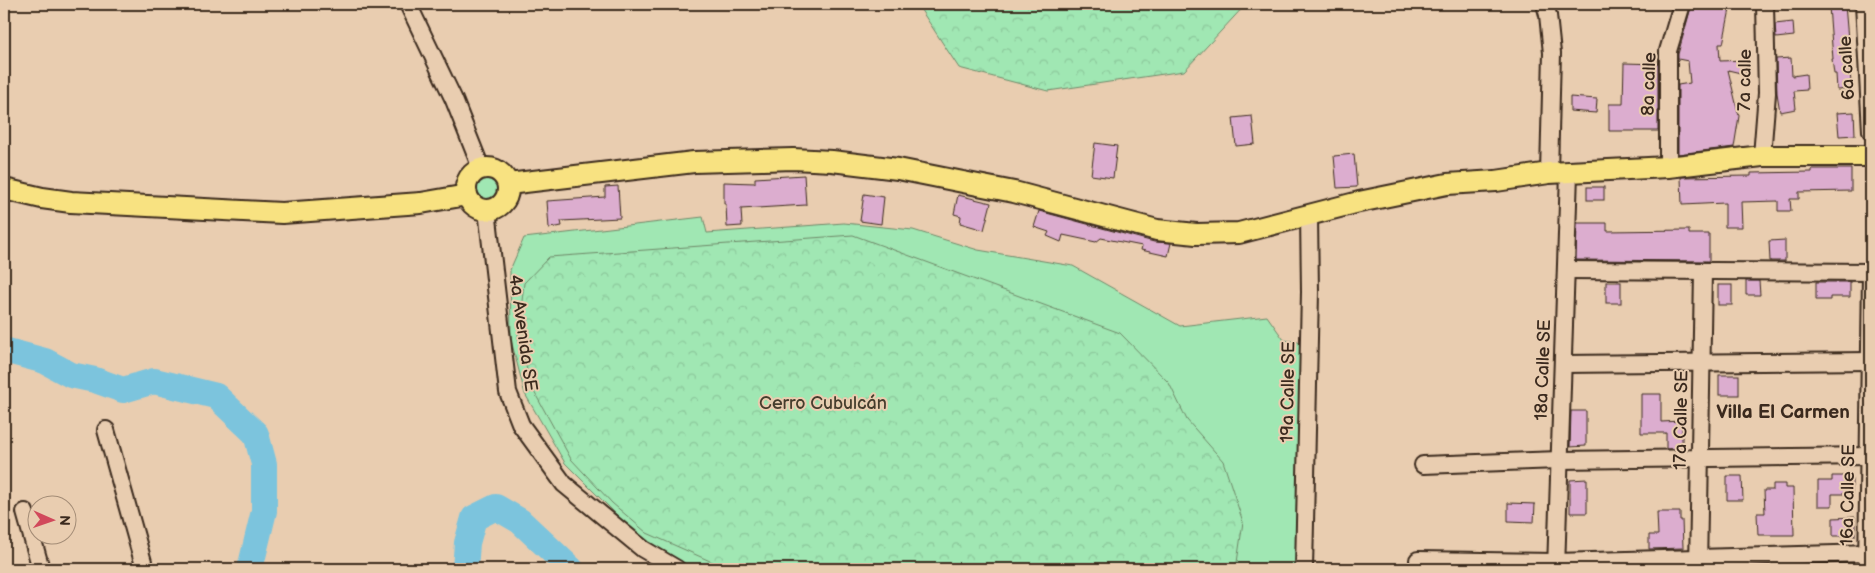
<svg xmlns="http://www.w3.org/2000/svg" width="1875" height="573" viewBox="0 0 1875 573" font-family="'Balsamiq Sans',sans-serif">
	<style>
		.green { fill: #a0e7b3; stroke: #6e8868 }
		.forest { fill: url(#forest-crowns); stroke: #6e8868 }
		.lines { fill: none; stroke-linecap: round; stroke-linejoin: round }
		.river { stroke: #7cc4dd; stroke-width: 26 }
		.building { fill: #dcadcf; stroke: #3b2a1e }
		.minor-casing { stroke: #3b2a1e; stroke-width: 20 }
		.major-casing { stroke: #3b2a1e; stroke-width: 24 }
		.minor { stroke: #e9cdb0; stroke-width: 16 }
		.major { stroke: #f8e281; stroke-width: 20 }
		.labels { text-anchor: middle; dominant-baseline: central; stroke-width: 4; stroke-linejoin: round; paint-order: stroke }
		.street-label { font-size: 18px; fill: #3b2a1e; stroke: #e9cdb0 }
		.park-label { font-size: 18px; fill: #453d2d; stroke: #e9cdb0 }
		.neighbourhood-label { font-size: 19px; font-weight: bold; fill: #3b2a1e; stroke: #e9cdb0 }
	</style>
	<defs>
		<pattern id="forest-crowns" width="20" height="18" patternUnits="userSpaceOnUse" patternTransform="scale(1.25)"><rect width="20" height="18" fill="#a0e7b3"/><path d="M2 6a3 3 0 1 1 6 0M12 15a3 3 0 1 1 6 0" fill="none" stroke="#8bc69a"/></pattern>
	</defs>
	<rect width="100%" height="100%" fill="#e9cdb0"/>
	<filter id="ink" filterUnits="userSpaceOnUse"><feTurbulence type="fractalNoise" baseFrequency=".02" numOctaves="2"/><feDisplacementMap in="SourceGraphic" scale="10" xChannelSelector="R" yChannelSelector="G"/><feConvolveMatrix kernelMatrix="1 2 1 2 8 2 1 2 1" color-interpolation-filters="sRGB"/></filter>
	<g filter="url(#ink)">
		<g class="green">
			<circle cx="487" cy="189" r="19"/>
			<polygon points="703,217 707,233 844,223 913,230 978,250 1073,266 1180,326 1267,316 1284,340 1305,343 1300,569 681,569 627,525 565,463 525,394 511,340 510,270 524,238"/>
		</g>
		<g class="forest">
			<polygon points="917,4 1246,4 1184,71 1048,91 959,68"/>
			<polygon points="853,235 1120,333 1169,383 1187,420 1223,461 1243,522 1236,569 728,569 647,533 612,503 571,459 532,388 518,337 524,283 549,257"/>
		</g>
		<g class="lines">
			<g class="river">
				<polyline points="4,350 45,361 71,375 95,380 123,390 154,381 216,396 256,434 264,464 264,511 250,569"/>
				<polyline points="465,569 467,543 474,518 496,507 520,521 571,569"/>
			</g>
		</g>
		<g class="building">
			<polygon points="1692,4 1731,4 1723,44 1719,44 1720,61 1748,60 1745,74 1728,70 1739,116 1734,147 1678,154 1678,85 1690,83 1688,61 1678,59 1678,54"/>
			<polygon points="1845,5 1849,51 1847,51 1852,89 1837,90 1836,74 1834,74 1832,59 1833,59 1829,6"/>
			<polygon points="1793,22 1794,36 1776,38 1775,24"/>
			<polygon points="1791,58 1792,76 1806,74 1807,90 1794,91 1796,109 1780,112 1777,93 1776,59"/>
			<polygon points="1624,63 1658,64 1658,131 1609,131 1609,104 1623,104"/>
			<polygon points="1570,97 1597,99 1596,113 1570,111"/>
			<polygon points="1854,112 1855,135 1839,136 1837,113"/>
			<polygon points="1252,116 1255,144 1236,146 1233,118"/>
			<polygon points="1095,143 1117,146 1113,178 1091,175"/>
			<polygon points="1354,154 1357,187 1337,188 1334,156"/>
			<polygon points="1812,169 1851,169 1851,191 1799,192 1799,199 1790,199 1791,211 1778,211 1778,201 1741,202 1742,227 1725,227 1725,203 1682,205 1681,177 1751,176 1751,173 1812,172"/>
			<polygon points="804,175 806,205 741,209 742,226 727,227 726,204 724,204 724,182 755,183 755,178"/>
			<polygon points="618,186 620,218 561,221 562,226 549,228 547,201 605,197 605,187"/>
			<rect x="1587" y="187" width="17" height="13"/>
			<polygon points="864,194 884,197 881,224 860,221"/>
			<polygon points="958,195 991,203 984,230 960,223 961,216 954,214"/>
			<polygon points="1039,211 1154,242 1171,243 1168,256 1141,250 1142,246 1101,238 1096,242 1063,235 1061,242 1047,236 1049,232 1034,227"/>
			<polygon points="1577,223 1607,223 1607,231 1689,230 1689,234 1709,234 1709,261 1576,260"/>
			<polygon points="1785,240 1785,261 1770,261 1769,241"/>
			<polygon points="1746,281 1759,281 1760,295 1746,295"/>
			<rect x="1606" y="282" width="15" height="21"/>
			<polygon points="1816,282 1850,282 1850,297 1830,297 1830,300 1816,300"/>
			<rect x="1718" y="285" width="14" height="20"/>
			<rect x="1719" y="375" width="20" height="20"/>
			<polygon points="1641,394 1661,394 1661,422 1682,421 1682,448 1666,449 1666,433 1641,433"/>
			<polygon points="1571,411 1586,411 1586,446 1570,447"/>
			<polygon points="1727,476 1742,476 1743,500 1727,500"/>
			<polygon points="1832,476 1852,476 1852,494 1832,494 1832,506 1818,506 1818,481 1832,481"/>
			<polygon points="1587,479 1587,513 1570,513 1570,480"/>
			<polygon points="1773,484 1785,484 1785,488 1793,488 1794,535 1758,535 1757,513 1765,513 1764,490 1773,490"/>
			<polygon points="1508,503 1535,504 1534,522 1508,521"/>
			<polygon points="1657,512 1680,512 1680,520 1682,520 1683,548 1649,549 1649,535 1658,535"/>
			<polygon points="1855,517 1855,536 1833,536 1833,518"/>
		</g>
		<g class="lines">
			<g class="minor-casing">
				<g id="minor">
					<polyline points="408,4 454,100 481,168"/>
					<polyline points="1545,4 1548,15 1552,53 1549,173"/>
					<polyline points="1864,4 1871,131"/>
					<polyline points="1762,156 1767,93 1765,4"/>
					<polyline points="1668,167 1668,51 1682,4"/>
					<polyline points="487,210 508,392 521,425 564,484 643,549 677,569"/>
					<polyline points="1566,270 1871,272"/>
					<polyline points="1563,364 1871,361"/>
					<polyline points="106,430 145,569"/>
					<polyline points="1423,465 1559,460 1871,456"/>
					<polyline points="25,512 41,569"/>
					<polyline points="1418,560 1556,562 1871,553"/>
					<polyline points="1304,569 1310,292 1309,215"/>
					<polyline points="1556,569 1569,173"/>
					<polyline points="1698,569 1703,272"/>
					<polyline points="1867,569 1871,272"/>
				</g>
			</g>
			<g class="major-casing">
				<g id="major">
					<circle cx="487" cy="189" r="21"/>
					<polyline points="508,184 694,162 793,159 832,161 898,169 978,185 1014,192 1157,230 1196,234 1239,233 1359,202 1447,184 1496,181 1549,173 1668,167 1762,156 1871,156"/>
					<polyline points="4,189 42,198 71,202 282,213 421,203 467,195"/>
				</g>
			</g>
			<use href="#minor" class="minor"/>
			<use href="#major" class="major"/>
		</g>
	</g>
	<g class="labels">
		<g class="street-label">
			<text transform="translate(1847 68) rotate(-93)">6a calle</text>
			<text transform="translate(1745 80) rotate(-89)">7a calle</text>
			<text transform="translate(1649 84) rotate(-88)">8a calle</text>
			<text transform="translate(523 333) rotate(82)">4a Avenida SE</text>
			<text transform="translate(1543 370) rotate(-88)">18a Calle SE</text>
			<text transform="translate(1288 392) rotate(-89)">19a Calle SE</text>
			<text transform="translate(1681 420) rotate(-89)">17a Calle SE</text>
			<text transform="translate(1848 495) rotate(-89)">16a Calle SE</text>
		</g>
		<g class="park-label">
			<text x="823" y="403">Cerro Cubulcán</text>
		</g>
		<g class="neighbourhood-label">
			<text x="1783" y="412">Villa El Carmen</text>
		</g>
	</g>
	<rect width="1875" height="573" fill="none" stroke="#e9cdb0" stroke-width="20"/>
	<rect x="10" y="10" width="1855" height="553" fill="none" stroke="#3b2a1e" stroke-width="2" filter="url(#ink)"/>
	<g transform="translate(52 520) rotate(92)"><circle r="24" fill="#e9cdb0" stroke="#a38c76"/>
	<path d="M0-4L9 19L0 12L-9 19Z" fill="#d1495b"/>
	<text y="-8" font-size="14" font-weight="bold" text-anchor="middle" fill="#3b2a1e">N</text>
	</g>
</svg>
